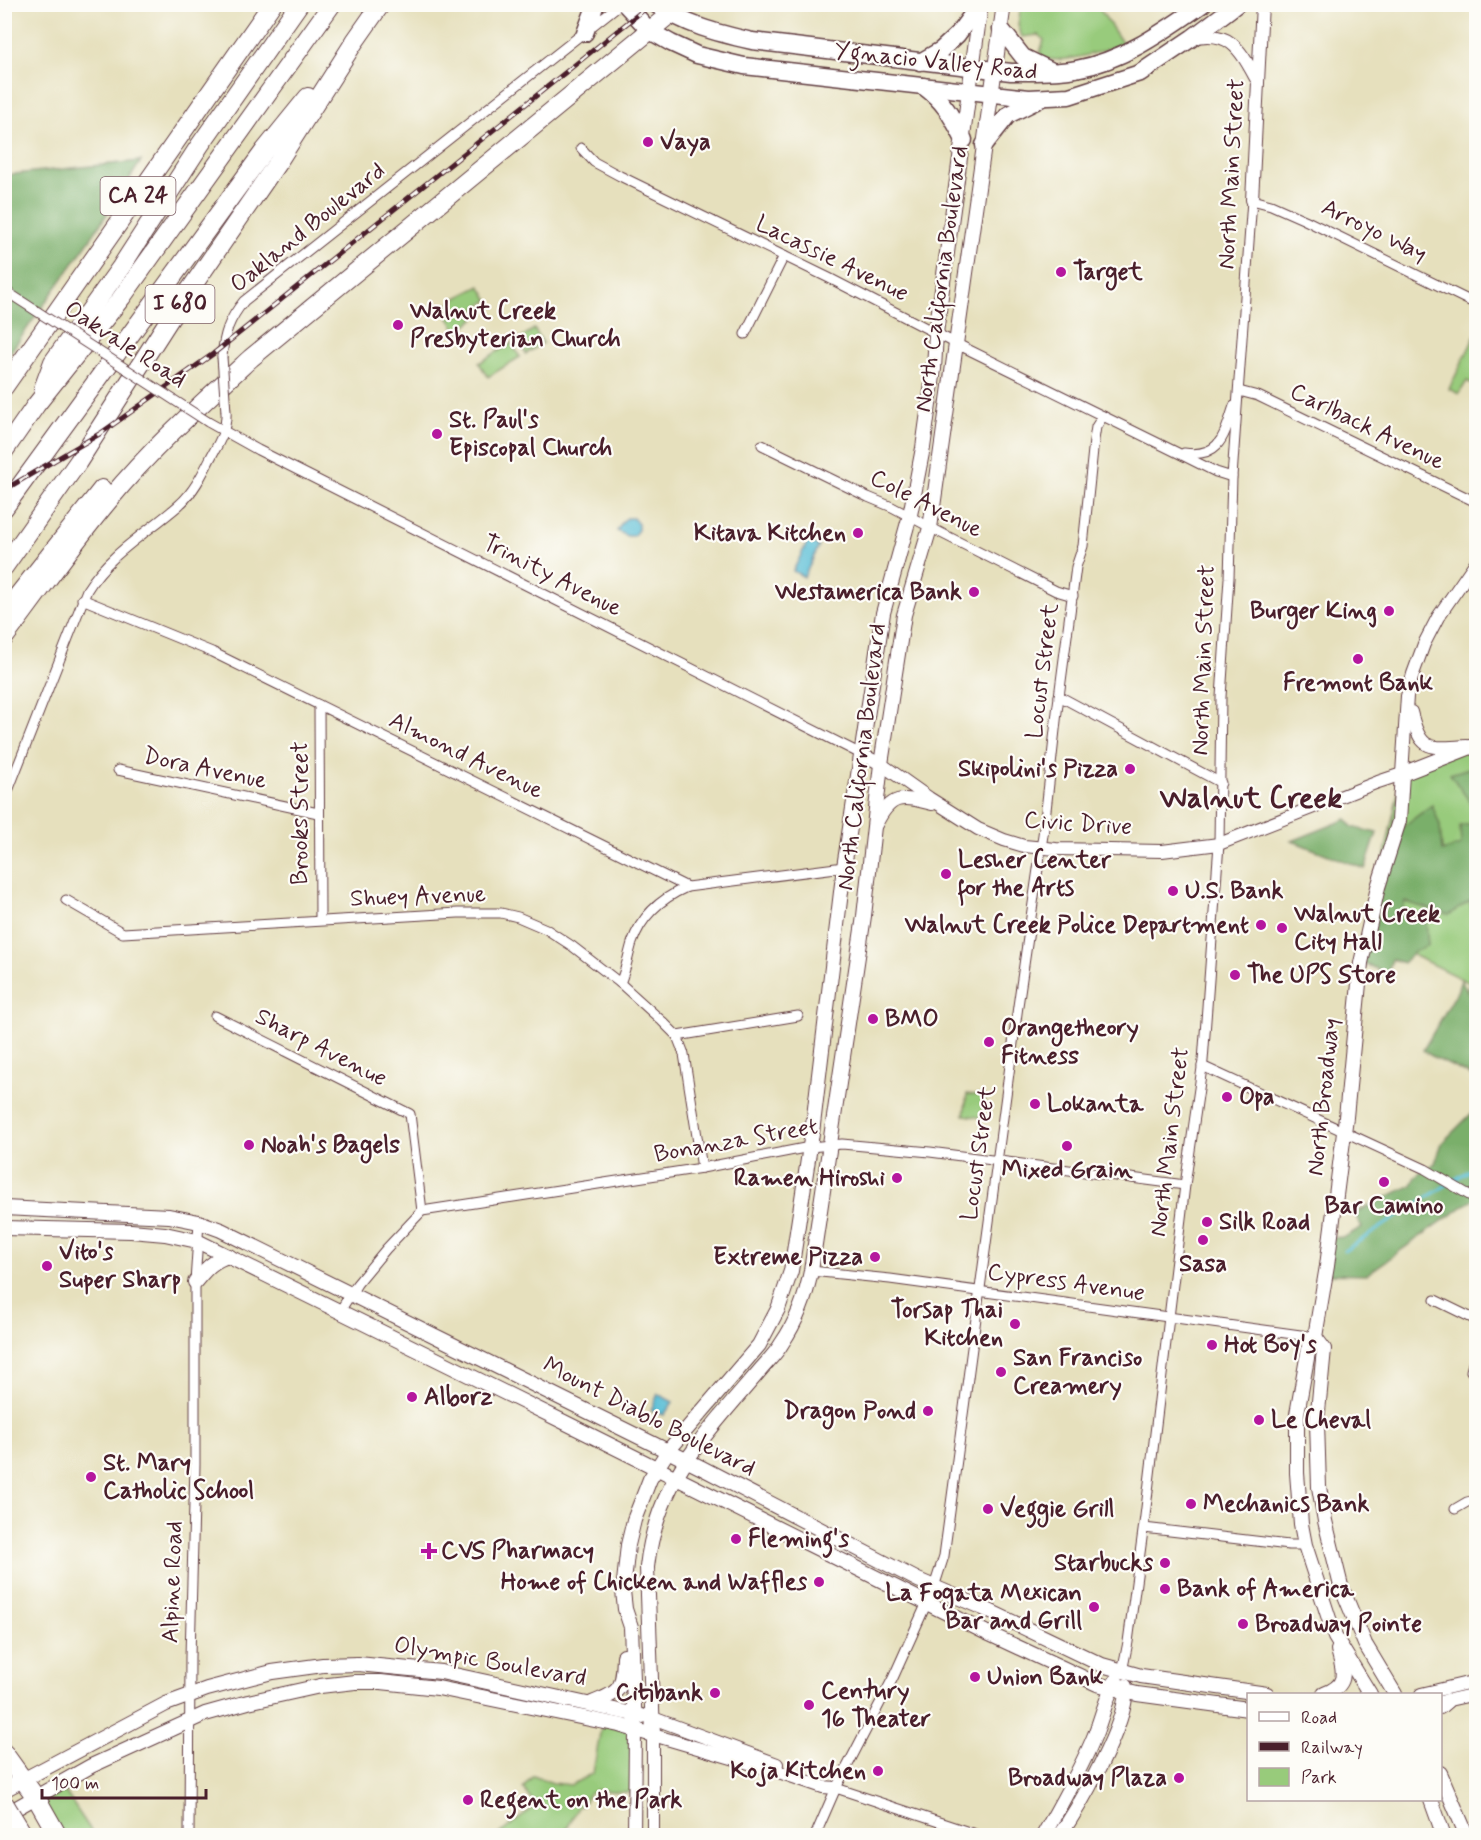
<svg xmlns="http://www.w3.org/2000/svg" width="1481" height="1840" viewBox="0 0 1481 1840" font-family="Mynerve,sans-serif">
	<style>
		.green { fill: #98cb7b; stroke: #717553; stroke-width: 1.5 }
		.forest { fill: #7aaf6b; stroke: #62674b; stroke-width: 1.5 }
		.water { fill: #58bed6; stroke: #516e80; stroke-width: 1.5 }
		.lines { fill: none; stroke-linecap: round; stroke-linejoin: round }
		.stream { stroke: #58bed6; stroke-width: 3 }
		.minor-casing { stroke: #613c41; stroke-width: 11 }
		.tertiary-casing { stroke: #613c41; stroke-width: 14 }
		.secondary-casing { stroke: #613c41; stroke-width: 16 }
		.trunk-casing { stroke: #613c41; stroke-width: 19 }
		.motorway-casing { stroke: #613c41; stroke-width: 20 }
		.minor { stroke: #fff; stroke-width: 9 }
		.tertiary { stroke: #fff; stroke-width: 12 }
		.secondary { stroke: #fff; stroke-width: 14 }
		.trunk { stroke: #fff; stroke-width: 16 }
		.motorway { stroke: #fff; stroke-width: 18 }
		.rail-casing { stroke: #4a1f2b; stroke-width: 5 }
		.rail { stroke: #fdfcf7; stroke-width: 3; stroke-dasharray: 9; stroke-linecap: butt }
		.minor-bridge-casing { stroke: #613c41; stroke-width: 11; stroke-linecap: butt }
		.motorway-bridge-casing { stroke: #613c41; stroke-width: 20; stroke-linecap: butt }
		.minor-bridge { stroke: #fff; stroke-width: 9 }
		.motorway-bridge { stroke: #fff; stroke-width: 18 }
		.poi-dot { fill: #b5179e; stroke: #fdfcf7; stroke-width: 2 }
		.labels { text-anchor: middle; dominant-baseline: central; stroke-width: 4.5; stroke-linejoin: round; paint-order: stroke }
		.shield { fill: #fdfcf7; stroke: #806168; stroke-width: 1.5 }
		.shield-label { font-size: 22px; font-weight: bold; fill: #4a1f2b }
		.street-label { font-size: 24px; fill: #4a1f2b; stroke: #fdfcf7 }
		.poi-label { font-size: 24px; font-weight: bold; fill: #4a1f2b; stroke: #fdfcf7; text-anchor: start }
		.district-label { font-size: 30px; font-weight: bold; fill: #4a1f2b; stroke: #fdfcf7 }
	</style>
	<rect width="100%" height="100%" fill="#fdfcf7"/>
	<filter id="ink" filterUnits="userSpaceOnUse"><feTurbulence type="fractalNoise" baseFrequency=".0167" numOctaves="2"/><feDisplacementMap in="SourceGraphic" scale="12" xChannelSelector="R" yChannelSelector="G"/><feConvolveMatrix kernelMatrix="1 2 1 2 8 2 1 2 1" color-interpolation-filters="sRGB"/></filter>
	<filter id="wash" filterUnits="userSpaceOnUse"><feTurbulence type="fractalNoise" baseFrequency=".008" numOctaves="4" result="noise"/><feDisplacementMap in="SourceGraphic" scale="24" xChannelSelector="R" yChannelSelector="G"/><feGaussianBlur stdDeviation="1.35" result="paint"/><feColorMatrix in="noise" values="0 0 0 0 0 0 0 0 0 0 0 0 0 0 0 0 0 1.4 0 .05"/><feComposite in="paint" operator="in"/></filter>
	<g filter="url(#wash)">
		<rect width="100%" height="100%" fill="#e6e0bd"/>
		<g class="green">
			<path d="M1021 5H1097L1123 44C1094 53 1068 64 1038 58L1044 40 1038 35 1022 37 1018 25Z"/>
			<polygon points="480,286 489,300 476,308 474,319 458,332 447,315 447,307 456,298"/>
			<polygon points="534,329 543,343 526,354 517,340"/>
			<polygon points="1476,334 1476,386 1467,381 1459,394 1449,389"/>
			<polygon points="511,343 520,357 488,377 479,363"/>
			<polygon points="1476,745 1476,1074 1438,1055 1470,983 1368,933 1402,774"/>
			<polygon points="967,1094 985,1096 982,1118 964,1115"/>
			<polygon points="602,1722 635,1731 635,1793 597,1790 589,1794 582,1806 579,1805 564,1835 497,1836 533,1808 534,1803 523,1788 533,1776 553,1783 571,1785 593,1773"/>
			<polygon points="60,1784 94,1835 58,1835 37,1799"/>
		</g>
		<g class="forest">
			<polygon points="141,161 94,234 5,360 5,175"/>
			<polygon points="1476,766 1476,914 1473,914 1470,901 1449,915 1405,902 1401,913 1426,921 1428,945 1414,952 1403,963 1392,959 1388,973 1361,963 1396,832 1432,805 1440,825 1442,851 1461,845 1460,826 1476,823 1470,802 1450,774"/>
			<polygon points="1347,819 1352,827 1377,833 1365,869 1292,841"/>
			<polygon points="1461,980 1470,997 1476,1000 1476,1078 1433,1057 1423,1050 1457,992"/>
			<polygon points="1476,1109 1476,1197 1366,1275 1325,1274 1330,1238 1345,1237 1362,1227 1354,1213 1412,1185 1416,1177 1435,1163 1442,1143"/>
		</g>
		<g class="water">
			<polygon points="627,518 633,518 638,524 638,530 633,536 627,536 617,531 623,521"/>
			<polygon points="808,541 819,546 804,577 793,571"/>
			<polygon points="658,1394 673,1402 664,1415 651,1410"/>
		</g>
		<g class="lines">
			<polyline class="stream" points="1344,1251 1476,1166"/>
		</g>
	</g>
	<g filter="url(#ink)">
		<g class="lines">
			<g class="minor-casing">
				<g id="minor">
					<polyline points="581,148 594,162 620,176 829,278 957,344 1176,452 1216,472 1232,477"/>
					<polyline points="745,334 784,256"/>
					<path d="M222 357C224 334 229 319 244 301L620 4"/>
					<polyline points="1239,391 1258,396 1476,502"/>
					<polyline points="208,422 258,450 861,754"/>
					<polyline points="762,445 868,497 892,507 943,534 1056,591 1073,596"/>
					<path d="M1184 453C1221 458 1224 435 1234 406"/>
					<polyline points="82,599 212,652 687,887 844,867"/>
					<polyline points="1059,696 1221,783"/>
					<polyline points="319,705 320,920"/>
					<polyline points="118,770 318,813"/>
					<path d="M4 801 87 590C110 553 147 533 179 505 194 492 203 473 212 455 220 441 227 429 226 412"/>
					<polyline points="66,900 123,933 458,913 501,913 518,917 546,929 572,946 620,983 662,1021 677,1036 684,1054 702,1168"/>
					<path d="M620 983C626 970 628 956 632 943 641 916 662 898 687 887"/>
					<polyline points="215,1016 410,1114 422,1211"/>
					<polyline points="677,1036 798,1016"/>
					<polyline points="1202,1066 1425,1169 1476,1199"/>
					<polyline points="811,1271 890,1279 1315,1337"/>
					<polyline points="1435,1300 1476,1320"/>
					<polyline points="340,1311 357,1284 386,1249 422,1211 702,1168 810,1147 842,1144 930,1152 1185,1185"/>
					<polyline points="1471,1371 1476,1353"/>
					<polyline points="1455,1509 1467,1502 1476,1500"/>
					<polyline points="1144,1528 1289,1545 1305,1545"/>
					<polyline points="1122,1672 1128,1642 1145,1516 1185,1185 1203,1061 1219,844 1221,697 1229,578 1232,477 1252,200 1271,205 1305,220 1476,304"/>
					<polyline points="836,1788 981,1836"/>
					<polyline points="189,1836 190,1657 195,1465 195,1282 199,1222"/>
					<polyline points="815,1836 836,1788 893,1678 934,1587 944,1556 1018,1006 1044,828 1057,712 1076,567 1083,546 1094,440 1096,427 1103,416"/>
				</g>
			</g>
			<g class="tertiary-casing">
				<g id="tertiary">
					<path d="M1193 38C1232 29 1241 52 1258 82"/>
					<polyline points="1252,200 1262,4"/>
					<path d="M1411 712C1421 753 1429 748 1467 746"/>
					<polyline points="861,754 881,764 929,798 978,829 1004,840 1024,846 1056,849 1162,851 1219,844 1378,782 1402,774 1407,696 1413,674 1424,644 1438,617 1476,562"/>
					<path d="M876 825C891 794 901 796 932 804"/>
					<polyline points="1421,1694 1476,1681"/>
					<polyline points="1440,1702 1476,1694"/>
					<polyline points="653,1718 777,1764"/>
					<polyline points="634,1836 635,1731"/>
					<polyline points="653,1836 653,1735 773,1770 823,1787 836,1788"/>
				</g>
			</g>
			<g class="secondary-casing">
				<g id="secondary">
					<polyline points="4,1208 169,1216 199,1222 221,1230 702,1468 918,1580 983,1608 1102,1665 1141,1676 1267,1694"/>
					<polyline points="4,1228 131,1231 165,1234 197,1241 564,1422 985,1632 1097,1684 1137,1694 1248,1709"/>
					<path d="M195 1282C205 1270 213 1260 229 1256"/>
					<polyline points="1315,1337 1324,1349 1317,1422 1319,1487 1325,1521 1341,1586 1365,1644 1395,1694"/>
					<path d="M1324 1694C1349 1685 1344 1672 1338 1650"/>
					<polyline points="1370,1694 1335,1637 1305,1545 1301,1524 1297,1473 1297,1414 1309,1347 1315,1337 1327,1266 1346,1117 1361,963 1378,887 1399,821 1402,774 1476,745"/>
					<path d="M592 1703C622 1692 623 1688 624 1656"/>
					<polyline points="1440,1707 1447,1701"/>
					<polyline points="635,1731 631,1627 625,1609 623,1591 628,1545 634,1520 650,1479 668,1451 759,1345 778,1309 791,1271 812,1133 844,867 864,736 883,613 910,515 923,448 934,369 936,333 981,4"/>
					<polyline points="1440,1773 1467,1836"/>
					<polyline points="4,1790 166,1704 207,1689 272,1672 323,1665 358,1664 441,1672 642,1716"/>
					<polyline points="1431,1800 1444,1836"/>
					<path d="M4 1815 91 1766 205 1714 248 1702 320 1686 355 1682H381L438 1688 619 1725 653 1735 647 1567C652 1522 670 1481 697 1446 717 1419 740 1394 762 1368 769 1360 777 1352 782 1343 797 1321 806 1297 811 1271L864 916 881 764 904 615 930 528 1004 4"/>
					<path d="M1043 1836C1061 1804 1080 1771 1094 1737 1101 1721 1107 1693 1116 1681"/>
					<path d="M1059 1836C1079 1808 1131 1717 1125 1686"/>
				</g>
			</g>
			<g class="trunk-casing">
				<g id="trunk">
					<polyline points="625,4 650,31 671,43 697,55 744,66 1029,98 1069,96 1140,73 1192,38 1237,4"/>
					<path d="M655 4C685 25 717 33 752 41L1011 72C1032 72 1054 73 1076 69 1123 61 1164 31 1203 4"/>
					<polyline points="1001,29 1023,57 1050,70"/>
					<polyline points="585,33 596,4"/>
					<polyline points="920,62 941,50 957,35 980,4"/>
					<path d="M923 86C945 102 952 117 964 140"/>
					<polyline points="984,145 1008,115 1040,99"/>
				</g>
			</g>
			<g class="motorway-casing">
				<g id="motorway">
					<polyline points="4,387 272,4"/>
					<polyline points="43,389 53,362 121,267 200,145 299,4"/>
					<polyline points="4,451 36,405 122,297 332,4"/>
					<polyline points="4,508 265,150 308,97"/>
					<polyline points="4,567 78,462 169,320 278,162 355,41 381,4"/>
					<polyline points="4,613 102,489"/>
					<path d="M4 638C39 592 72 544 109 500 151 449 202 403 251 358L670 14"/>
					<polyline points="4,1753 37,1799 58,1836"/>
				</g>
			</g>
			<use href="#minor" class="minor"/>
			<use href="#tertiary" class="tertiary"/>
			<use href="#secondary" class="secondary"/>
			<use href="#trunk" class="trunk"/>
			<use href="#motorway" class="motorway"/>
			<g class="rail-casing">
				<polyline id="rail" points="4,490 101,433 213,354 651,4"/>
			</g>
			<use href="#rail" class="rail"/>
			<g class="minor-bridge-casing">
				<g id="minor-bridge">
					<polyline points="4,290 208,422"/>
					<polyline points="222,357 226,412"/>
				</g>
			</g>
			<g class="motorway-bridge-casing">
				<polyline id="motorway-bridge" points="4,1803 24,1836"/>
			</g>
			<use href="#minor-bridge" class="minor-bridge"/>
			<use href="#motorway-bridge" class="motorway-bridge"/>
		</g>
	</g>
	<g class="poi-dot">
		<circle cx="648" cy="142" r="6"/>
		<circle cx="1061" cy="272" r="6"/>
		<circle cx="398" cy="325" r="6"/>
		<circle cx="437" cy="434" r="6"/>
		<circle cx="858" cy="533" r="6"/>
		<circle cx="974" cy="592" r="6"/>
		<circle cx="1389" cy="611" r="6"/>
		<circle cx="1358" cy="659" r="6"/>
		<circle cx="1130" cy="769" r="6"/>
		<circle cx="946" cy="874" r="6"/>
		<circle cx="1173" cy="891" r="6"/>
		<circle cx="1261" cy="925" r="6"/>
		<circle cx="1282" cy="928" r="6"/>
		<circle cx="1235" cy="975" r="6"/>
		<circle cx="873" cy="1019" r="6"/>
		<circle cx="989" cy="1042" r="6"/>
		<circle cx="1227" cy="1097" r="6"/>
		<circle cx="1035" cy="1104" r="6"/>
		<circle cx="249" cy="1145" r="6"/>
		<circle cx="1067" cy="1146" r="6"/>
		<circle cx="897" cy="1178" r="6"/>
		<circle cx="1384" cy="1182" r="6"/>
		<circle cx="1207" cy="1222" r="6"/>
		<circle cx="1203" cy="1240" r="6"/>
		<circle cx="875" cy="1257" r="6"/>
		<circle cx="47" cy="1266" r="6"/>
		<circle cx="1015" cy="1324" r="6"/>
		<circle cx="1212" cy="1345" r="6"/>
		<circle cx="1001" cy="1372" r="6"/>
		<circle cx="412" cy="1397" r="6"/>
		<circle cx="928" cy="1411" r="6"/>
		<circle cx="1259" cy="1420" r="6"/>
		<circle cx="91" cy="1477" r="6"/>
		<circle cx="1191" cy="1504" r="6"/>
		<circle cx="988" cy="1509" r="6"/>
		<circle cx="736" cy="1539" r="6"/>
		<path d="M426 1542h6v6h6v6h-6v6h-6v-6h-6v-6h6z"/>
		<circle cx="1165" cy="1563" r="6"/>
		<circle cx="819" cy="1582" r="6"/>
		<circle cx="1165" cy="1589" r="6"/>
		<circle cx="1094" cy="1607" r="6"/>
		<circle cx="1243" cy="1624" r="6"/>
		<circle cx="975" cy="1677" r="6"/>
		<circle cx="715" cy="1693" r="6"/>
		<circle cx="809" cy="1705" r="6"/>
		<circle cx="878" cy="1771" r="6"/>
		<circle cx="1179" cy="1778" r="6"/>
		<circle cx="468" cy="1800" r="6"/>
	</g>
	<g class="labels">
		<g class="shield">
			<rect x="100.5" y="177" width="75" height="38" rx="4.5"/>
			<rect x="145.5" y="285" width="69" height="38" rx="4.5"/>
		</g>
		<g class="shield-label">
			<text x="138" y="196">CA 24</text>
			<text x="180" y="304">I 680</text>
		</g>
		<g class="street-label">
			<text transform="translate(936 62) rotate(6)">Ygnacio Valley Road</text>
			<text transform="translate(1232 174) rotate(-87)">North Main Street</text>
			<text transform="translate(308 228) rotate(-39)">Oakland Boulevard</text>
			<text transform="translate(1374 231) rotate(26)">Arroyo Way</text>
			<text transform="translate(832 259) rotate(26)">Lacassie Avenue</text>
			<text transform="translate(942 279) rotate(-82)">North California Boulevard</text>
			<text transform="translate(125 345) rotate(33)">Oakvale Road</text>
			<text transform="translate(1367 427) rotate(26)">Carlback Avenue</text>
			<text transform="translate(926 504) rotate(27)">Cole Avenue</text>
			<text transform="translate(552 576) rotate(27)">Trinity Avenue</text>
			<text transform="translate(1204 660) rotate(-88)">North Main Street</text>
			<text transform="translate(1043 671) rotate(-83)">Locust Street</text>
			<text transform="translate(466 756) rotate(26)">Almond Avenue</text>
			<text transform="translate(862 757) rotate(-83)">North California Boulevard</text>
			<text transform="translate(205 769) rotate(12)">Dora Avenue</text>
			<text transform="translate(300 813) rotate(-90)">Brooks Street</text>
			<text transform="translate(1078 824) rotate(4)">Civic Drive</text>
			<text transform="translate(418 897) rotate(-2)">Shuey Avenue</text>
			<text transform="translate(321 1048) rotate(27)">Sharp Avenue</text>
			<text transform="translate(1324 1097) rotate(-84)">North Broadway</text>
			<text transform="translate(736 1141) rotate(-10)">Bonanza Street</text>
			<text transform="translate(1170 1142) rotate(-83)">North Main Street</text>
			<text transform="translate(979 1153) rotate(-82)">Locust Street</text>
			<text transform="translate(1066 1283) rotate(8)">Cypress Avenue</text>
			<text transform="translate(649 1417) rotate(27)">Mount Diablo Boulevard</text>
			<text transform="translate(173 1582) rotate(-88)">Alpine Road</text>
			<text transform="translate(490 1662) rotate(10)">Olympic Boulevard</text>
		</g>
		<g class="poi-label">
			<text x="660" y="142">Vaya</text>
			<text x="1073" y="272">Target</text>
			<text x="410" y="311">Walnut Creek<tspan x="410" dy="28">Presbyterian Church</tspan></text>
			<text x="449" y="420">St. Paul's<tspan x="449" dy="28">Episcopal Church</tspan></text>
			<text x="846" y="533" text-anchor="end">Kitava Kitchen</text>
			<text x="962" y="592" text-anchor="end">Westamerica Bank</text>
			<text x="1377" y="611" text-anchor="end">Burger King</text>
			<text x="1358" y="683" text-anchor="middle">Fremont Bank</text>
			<text x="1118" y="769" text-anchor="end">Skipolini's Pizza</text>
			<text x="958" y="860">Lesher Center<tspan x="958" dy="28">for the Arts</tspan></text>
			<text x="1185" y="891">U.S. Bank</text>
			<text x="1294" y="914">Walnut Creek<tspan x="1294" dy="28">City Hall</tspan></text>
			<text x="1249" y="925" text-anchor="end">Walnut Creek Police Department</text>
			<text x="1247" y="975">The UPS Store</text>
			<text x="885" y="1019">BMO</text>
			<text x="1001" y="1028">Orangetheory<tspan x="1001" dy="28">Fitness</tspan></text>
			<text x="1239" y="1097">Opa</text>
			<text x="1047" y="1104">Lokanta</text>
			<text x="261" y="1145">Noah's Bagels</text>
			<text x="1067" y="1170" text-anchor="middle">Mixed Grain</text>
			<text x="885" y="1178" text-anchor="end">Ramen Hiroshi</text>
			<text x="1384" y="1206" text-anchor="middle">Bar Camino</text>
			<text x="1219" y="1222">Silk Road</text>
			<text x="59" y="1252">Vito's<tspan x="59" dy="28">Super Sharp</tspan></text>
			<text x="863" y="1257" text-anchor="end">Extreme Pizza</text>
			<text x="1203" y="1264" text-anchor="middle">Sasa</text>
			<text x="1003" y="1310" text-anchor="end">Torsap Thai<tspan x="1003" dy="28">Kitchen</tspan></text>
			<text x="1224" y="1345">Hot Boy's</text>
			<text x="1013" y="1358">San Franciso<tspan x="1013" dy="28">Creamery</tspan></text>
			<text x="424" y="1397">Alborz</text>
			<text x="916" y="1411" text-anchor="end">Dragon Pond</text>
			<text x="1271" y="1420">Le Cheval</text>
			<text x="103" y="1463">St. Mary<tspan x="103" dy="28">Catholic School</tspan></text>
			<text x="1203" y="1504">Mechanics Bank</text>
			<text x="1000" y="1509">Veggie Grill</text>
			<text x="748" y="1539">Fleming's</text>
			<text x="441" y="1551">CVS Pharmacy</text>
			<text x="1153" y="1563" text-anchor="end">Starbucks</text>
			<text x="807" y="1582" text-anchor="end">Home of Chicken and Waffles</text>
			<text x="1177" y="1589">Bank of America</text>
			<text x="1082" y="1593" text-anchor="end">La Fogata Mexican<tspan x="1082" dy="28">Bar and Grill</tspan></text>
			<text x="1255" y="1624">Broadway Pointe</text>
			<text x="987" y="1677">Union Bank</text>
			<text x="821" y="1691">Century<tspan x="821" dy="28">16 Theater</tspan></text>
			<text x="703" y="1693" text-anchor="end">Citibank</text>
			<text x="866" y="1771" text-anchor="end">Koja Kitchen</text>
			<text x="1167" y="1778" text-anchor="end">Broadway Plaza</text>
			<text x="480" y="1800">Regent on the Park</text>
		</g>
		<g class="district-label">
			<text x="1251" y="798">Walnut Creek</text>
		</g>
	</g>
	<rect width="1481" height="1840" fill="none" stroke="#fdfcf7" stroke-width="24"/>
	<rect x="1247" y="1693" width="195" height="108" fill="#fdfcf7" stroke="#b5a4a5" stroke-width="1.5"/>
	<rect x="1259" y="1712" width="30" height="9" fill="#ffffff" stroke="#b5a4a5" stroke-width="1.5"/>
	<text x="1301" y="1723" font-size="18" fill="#4a1f2b">Road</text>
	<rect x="1259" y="1742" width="30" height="9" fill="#4a1f2b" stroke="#b5a4a5" stroke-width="1.5"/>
	<text x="1301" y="1753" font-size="18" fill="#4a1f2b">Railway</text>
	<rect x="1259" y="1768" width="30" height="18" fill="#98cb7b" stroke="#b5a4a5" stroke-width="1.5"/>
	<text x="1301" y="1783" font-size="18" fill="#4a1f2b">Park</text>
	<path d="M42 1789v9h164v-9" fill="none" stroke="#4a1f2b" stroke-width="3"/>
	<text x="51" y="1789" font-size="18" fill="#4a1f2b" stroke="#fdfcf7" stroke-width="4.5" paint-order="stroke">100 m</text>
</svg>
